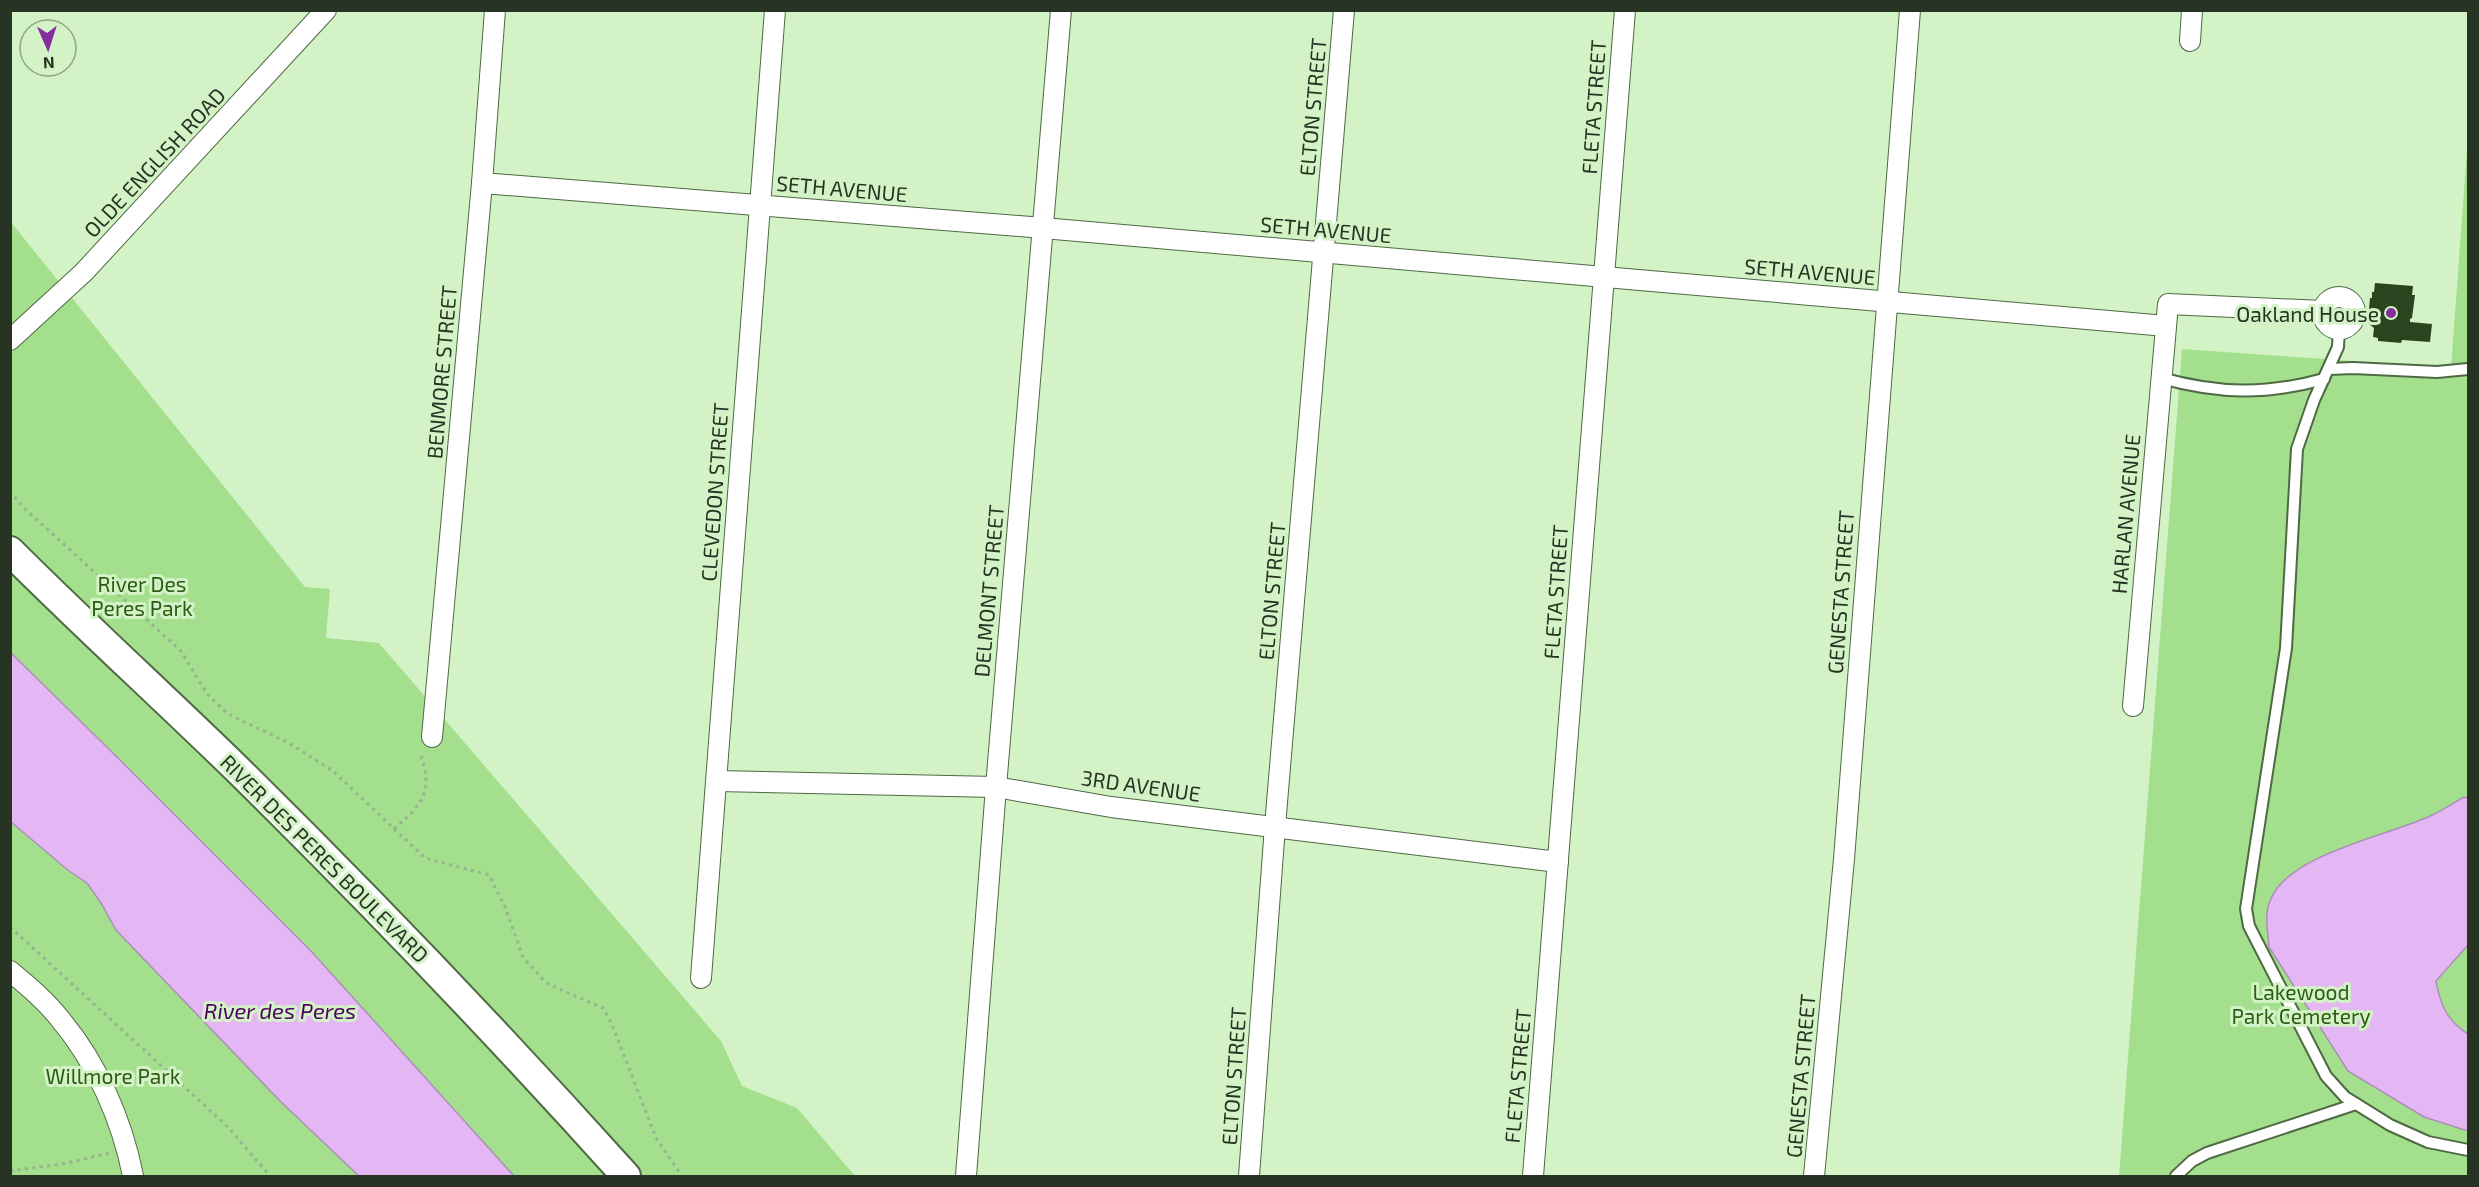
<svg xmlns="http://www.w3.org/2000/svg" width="2479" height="1187" viewBox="0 0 2479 1187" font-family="'Exo 2',sans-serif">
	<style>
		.green { fill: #a3df8c }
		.water { fill: #e4b7f4; stroke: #ab90b5; stroke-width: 1.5 }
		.building { fill: #2a4420 }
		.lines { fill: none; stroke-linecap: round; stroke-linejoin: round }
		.lane-casing { stroke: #4e6943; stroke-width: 14 }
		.street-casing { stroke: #4e6943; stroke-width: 22 }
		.secondary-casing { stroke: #4e6943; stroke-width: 32 }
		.path { stroke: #98b18f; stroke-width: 3; stroke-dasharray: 3 4.5; stroke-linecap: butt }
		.lane { stroke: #fff; stroke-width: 10 }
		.street { stroke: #fff; stroke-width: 20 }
		.secondary { stroke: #fff; stroke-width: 28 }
		.poi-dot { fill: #832e9c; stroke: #d3f3c7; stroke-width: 2 }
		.labels { text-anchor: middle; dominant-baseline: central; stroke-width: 6; stroke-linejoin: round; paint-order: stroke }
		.street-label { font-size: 21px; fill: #273423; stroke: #d3f3c7 }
		.poi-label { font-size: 21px; fill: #273423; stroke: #d3f3c7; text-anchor: end }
		.park-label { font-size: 21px; fill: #2c5b13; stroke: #d3f3c7 }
		.water-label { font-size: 22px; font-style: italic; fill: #4b005f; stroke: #d3f3c7 }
	</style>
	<rect width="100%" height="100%" fill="#d3f3c7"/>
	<g class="green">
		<polygon points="2468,136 2468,1176 2119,1176 2182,349 2451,368"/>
		<polygon points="10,221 305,587 330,589 326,638 379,643 721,1041 742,1086 797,1108 855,1176 514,1176 311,951 118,758 11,653"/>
		<polygon points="10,822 69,871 87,883 101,903 116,930 281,1102 359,1176 11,1176"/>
	</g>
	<g class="water">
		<polygon points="11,653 118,758 311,951 514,1176 359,1176 281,1102 116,930 101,903 87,883 69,871 11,822"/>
		<path d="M2468 797V945L2436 981C2440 1004 2447 1021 2468 1034V1131L2424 1117 2348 1071 2269 947C2268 932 2264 915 2270 901 2287 854 2388 836 2430 816 2441 811 2452 804 2462 798Z"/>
	</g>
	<polygon class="building" points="2375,283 2413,286 2412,295 2415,295 2412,318 2410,319 2410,322 2432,324 2430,342 2402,340 2401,343 2378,341 2378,338 2373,337 2374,328 2367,322 2367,314 2371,310 2369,309 2370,298 2372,298 2372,292 2374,292"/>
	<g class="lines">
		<g class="lane-casing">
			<g id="lane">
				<polyline points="2339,329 2338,347 2314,400 2297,449 2286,648 2246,909 2249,926 2326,1076 2345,1097 2390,1125 2428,1142 2468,1150"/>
				<polyline points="2329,369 2353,368 2437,372 2468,369"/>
				<path d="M2161 378C2219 394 2266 395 2324 379"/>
				<polyline points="2176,1176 2192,1161 2207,1153 2356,1104"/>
			</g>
		</g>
		<g class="street-casing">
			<g id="street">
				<polyline points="2190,41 2192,10"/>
				<polyline points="482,183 1043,228 2166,326"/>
				<circle cx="2339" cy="313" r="16"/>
				<polyline points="10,340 84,272 326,10"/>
				<polyline points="2133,706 2168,304 2323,311"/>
				<polyline points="432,737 482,183 495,10"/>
				<polyline points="717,781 996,787 1111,807 1558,862"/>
				<path d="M10 971C28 986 46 1001 60 1019 97 1063 122 1120 133 1176"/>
				<polyline points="701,978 775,10"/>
				<polyline points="966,1176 996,787 1061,10"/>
				<polyline points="1249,1176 1275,826 1344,10"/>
				<polyline points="1533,1176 1625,10"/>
				<polyline points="1814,1176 1844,859 1910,10"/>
			</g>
		</g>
		<g class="secondary-casing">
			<path id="secondary" d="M10 551C84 625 161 695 236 768 370 900 500 1036 626 1176"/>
		</g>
		<g class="path">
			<polyline points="10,491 23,507 181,651 207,694 228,714 289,743 333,771 425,858 489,875 505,907 523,957 546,983 603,1008 611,1022 656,1138 682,1176"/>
			<path d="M394 829C423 804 434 791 420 753"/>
			<polyline points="10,927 228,1127 270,1176"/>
			<polyline points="10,1171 62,1164 110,1153"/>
		</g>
		<use href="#lane" class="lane"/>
		<use href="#street" class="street"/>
		<use href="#secondary" class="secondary"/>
	</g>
	<circle class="poi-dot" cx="2391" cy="313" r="6"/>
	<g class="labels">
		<g class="street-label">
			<text transform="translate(1312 107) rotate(-85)">ELTON STREET</text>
			<text transform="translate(1593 107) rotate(-86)">FLETA STREET</text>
			<text transform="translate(154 162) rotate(-47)">OLDE ENGLISH ROAD</text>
			<text transform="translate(842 188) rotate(5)">SETH AVENUE</text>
			<text transform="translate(1326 229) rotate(5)">SETH AVENUE</text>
			<text transform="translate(1810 271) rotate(5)">SETH AVENUE</text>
			<text transform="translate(441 372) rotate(-85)">BENMORE STREET</text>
			<text transform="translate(714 492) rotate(-86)">CLEVEDON STREET</text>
			<text transform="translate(2125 514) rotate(-85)">HARLAN AVENUE</text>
			<text transform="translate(988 591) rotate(-85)">DELMONT STREET</text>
			<text transform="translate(1271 591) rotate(-85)">ELTON STREET</text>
			<text transform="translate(1555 592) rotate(-86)">FLETA STREET</text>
			<text transform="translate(1840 592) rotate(-86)">GENESTA STREET</text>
			<text transform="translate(1141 785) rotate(8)">3RD AVENUE</text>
			<text transform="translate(325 858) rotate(45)">RIVER DES PERES BOULEVARD</text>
			<text transform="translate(1233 1076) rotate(-86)">ELTON STREET</text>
			<text transform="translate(1517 1076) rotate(-85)">FLETA STREET</text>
			<text transform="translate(1800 1076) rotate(-85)">GENESTA STREET</text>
		</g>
		<g class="poi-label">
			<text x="2379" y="313">Oakland House</text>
		</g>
		<g class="park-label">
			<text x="142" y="583">River Des<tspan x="142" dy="24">Peres Park</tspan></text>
			<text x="2301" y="991">Lakewood<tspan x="2301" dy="24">Park Cemetery</tspan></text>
			<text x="113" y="1075">Willmore Park</text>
		</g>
		<g class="water-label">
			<text x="280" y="1010">River des Peres</text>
		</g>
	</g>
	<rect width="2479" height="1187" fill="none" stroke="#273423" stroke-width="24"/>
	<g transform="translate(48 48) rotate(177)"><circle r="28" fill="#d3f3c7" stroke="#8ea785" stroke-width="1.5"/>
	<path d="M0-4.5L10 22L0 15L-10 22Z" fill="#832e9c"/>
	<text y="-9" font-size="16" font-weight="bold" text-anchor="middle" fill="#273423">N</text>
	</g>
</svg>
